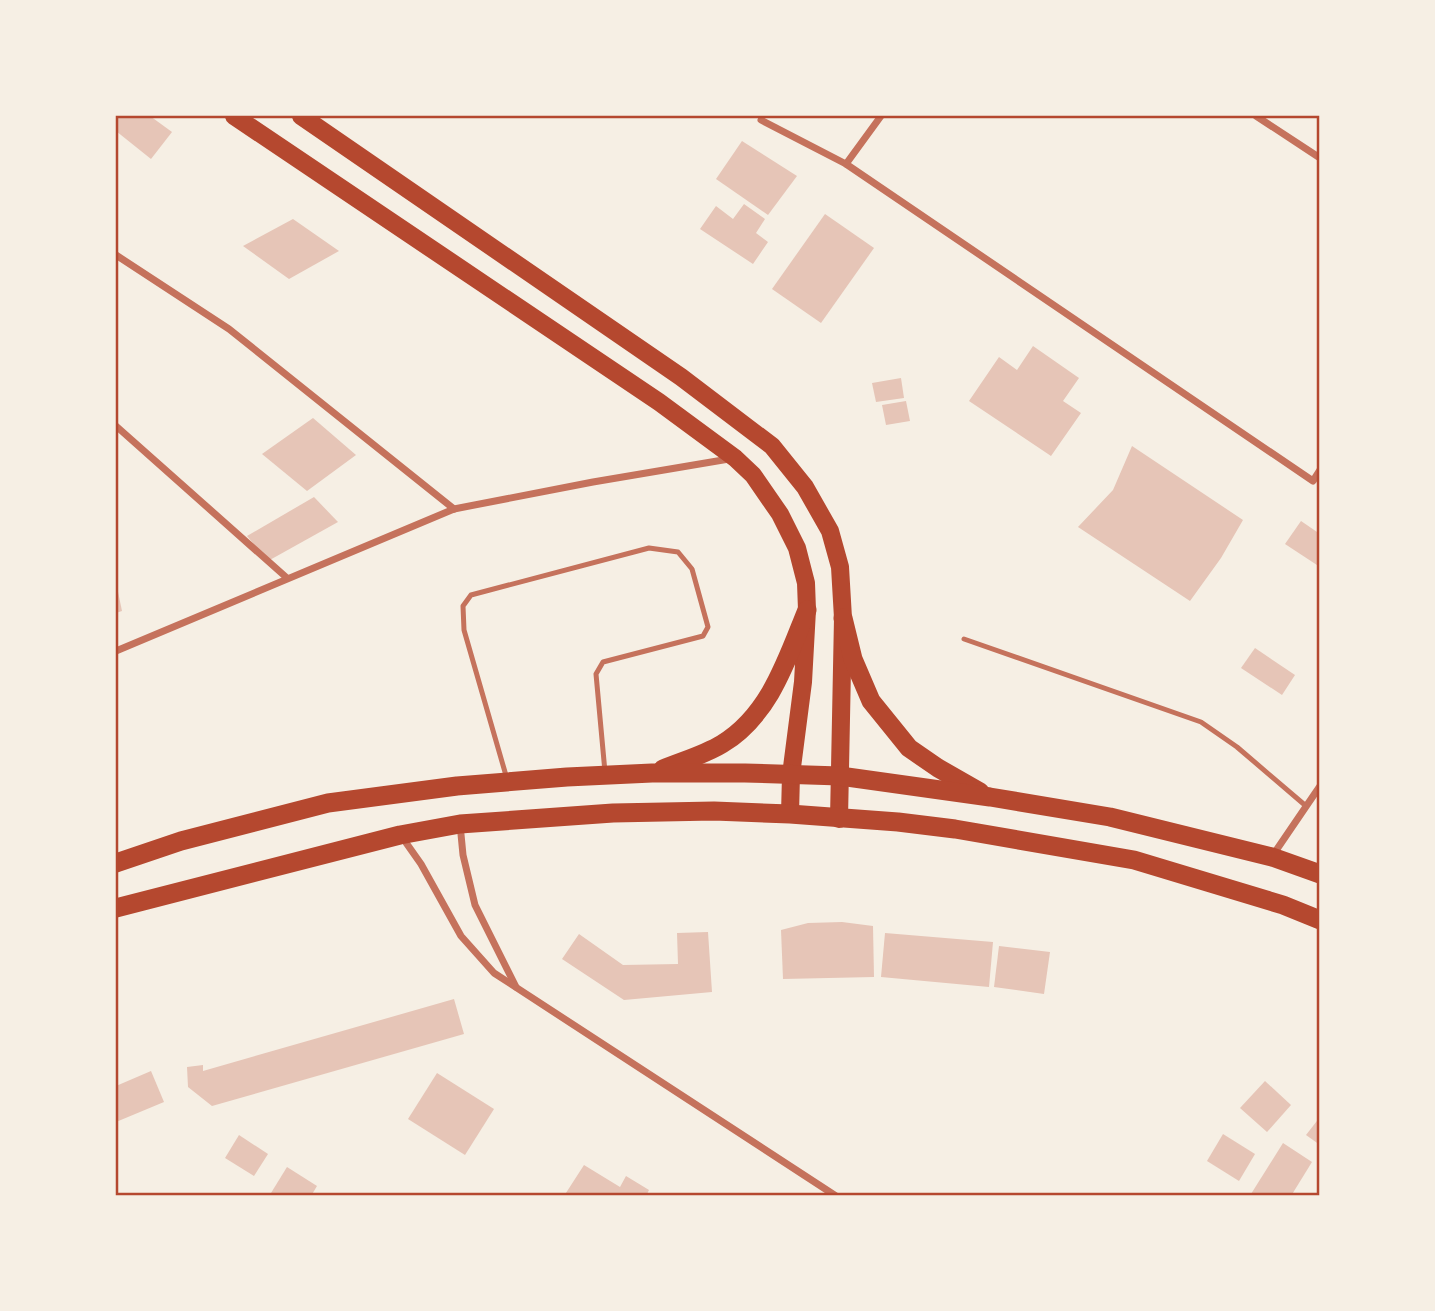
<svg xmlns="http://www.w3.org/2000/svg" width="1435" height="1311" viewBox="0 0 1435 1311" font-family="Spectral,serif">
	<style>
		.building { fill: #e6c5b7 }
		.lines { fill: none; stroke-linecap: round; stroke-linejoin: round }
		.service { stroke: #c5725c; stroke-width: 5 }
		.minor { stroke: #c5725c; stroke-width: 7 }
		.primary { stroke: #b5482f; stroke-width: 18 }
		.trunk { stroke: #b5482f; stroke-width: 19 }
		.neatline { fill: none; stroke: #b5482f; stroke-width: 2.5 }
	</style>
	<rect width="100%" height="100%" fill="#f6efe4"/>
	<g class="building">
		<polygon points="116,116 150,116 172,132 151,159 116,131"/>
		<polygon points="742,141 797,176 768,215 716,179"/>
		<polygon points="744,204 765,219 756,233 768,242 753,264 700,229 716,206 733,219"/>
		<polygon points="825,214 874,248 821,323 772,289"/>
		<polygon points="293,219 339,251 289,279 243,246"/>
		<polygon points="1033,346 1079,378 1063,401 1081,413 1051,456 969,401 999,357 1017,370"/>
		<polygon points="901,378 904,398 876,402 872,383"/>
		<polygon points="906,401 910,421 886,425 882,405"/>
		<polygon points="313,418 356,455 307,491 262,454"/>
		<polygon points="1132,446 1243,520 1221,558 1190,601 1078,527 1113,490"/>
		<polygon points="314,497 338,522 268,561 247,536"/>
		<polygon points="1301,521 1320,534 1320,567 1285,544"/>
		<polygon points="117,587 122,611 116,613 116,587"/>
		<polygon points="1255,648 1295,675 1282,695 1241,668"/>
		<polygon points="842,922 873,926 874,977 783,979 781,930 808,923"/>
		<polygon points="708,932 712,992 624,1000 562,959 579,934 623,965 678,964 677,933"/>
		<polygon points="885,933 993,942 989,987 881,977"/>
		<polygon points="999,946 1050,952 1044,994 994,987"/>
		<polygon points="454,999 464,1034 212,1106 188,1087 187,1067 203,1065 203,1071"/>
		<polygon points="151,1071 164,1102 116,1122 116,1086"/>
		<polygon points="437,1073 494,1109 465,1155 408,1119"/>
		<polygon points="1265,1081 1291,1105 1267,1132 1240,1108"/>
		<polygon points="1320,1117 1320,1145 1306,1135"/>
		<polygon points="1223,1134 1255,1154 1239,1181 1207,1161"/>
		<polygon points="239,1135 268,1154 254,1176 225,1158"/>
		<polygon points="1283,1143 1312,1162 1291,1196 1253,1196 1251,1194"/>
		<polygon points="584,1165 620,1187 626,1176 649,1190 646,1196 564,1196"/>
		<polygon points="287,1167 317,1186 311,1196 274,1196 271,1193"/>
	</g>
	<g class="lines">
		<g class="service">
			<polyline points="964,639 1201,722 1237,747 1306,806"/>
			<polyline points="507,779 464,630 463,606 471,595 649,548 678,552 692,569 708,627 703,636 603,662 596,674 605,772"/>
		</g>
		<g class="minor">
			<polyline points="1256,116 1320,158"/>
			<polyline points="761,120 846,164 1313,481 1320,470"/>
			<polyline points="846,164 881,116"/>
			<polyline points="116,255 229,329 454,509"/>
			<polyline points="116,426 287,578"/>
			<polyline points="116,651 454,509 593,482 729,459"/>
			<polyline points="460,824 463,855 475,905 516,987"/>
			<polyline points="402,837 421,864 461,936 494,973 836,1196"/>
			<polyline points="1273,855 1320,786"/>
		</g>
		<g class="primary">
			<polyline points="234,116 659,402 735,458 753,475 780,514 797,548 806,583 807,610 803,682 791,775 790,814"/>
			<polyline points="301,116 681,377 772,446 805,487 830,531 840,567 843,618 839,819"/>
		</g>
		<g class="trunk">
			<polyline points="843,618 853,659 871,701 909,748 938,768 980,792"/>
			<path d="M663 769C682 761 704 755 722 744 770 715 787 659 807 610"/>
			<polyline points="116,863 181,841 328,803 457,786 567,777 652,773 745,773 840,776 990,797 1110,817 1272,857 1320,874"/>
			<polyline points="116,908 400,835 460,824 613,813 714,811 790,814 898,822 955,829 1134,860 1283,905 1320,920"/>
		</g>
	</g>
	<rect width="1435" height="1311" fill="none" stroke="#f6efe4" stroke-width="234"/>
	<rect x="117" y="117" width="1201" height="1077" class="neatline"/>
</svg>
